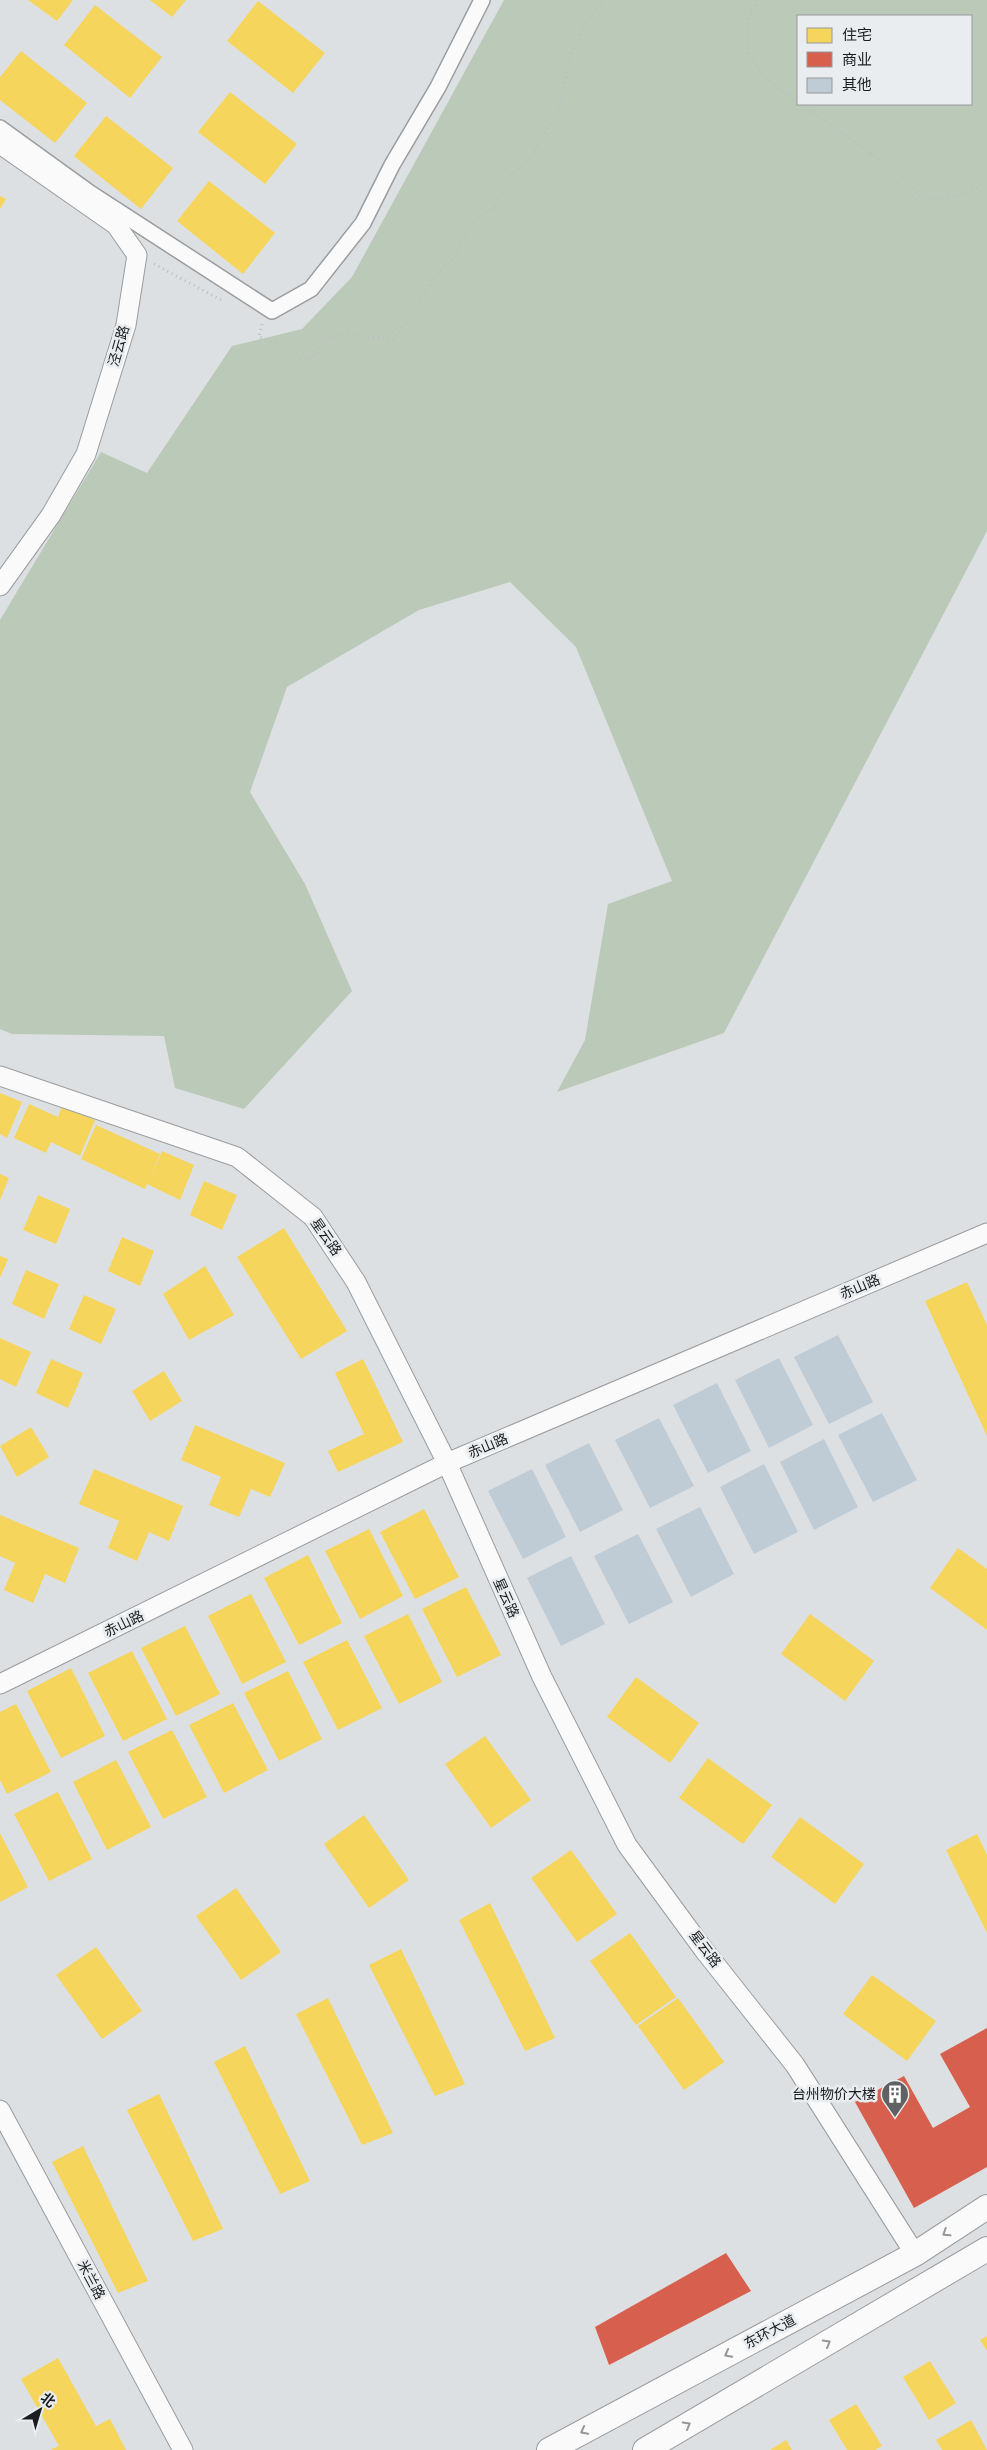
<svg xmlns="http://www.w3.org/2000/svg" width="987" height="2450" viewBox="0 0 987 2450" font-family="'Fira Sans Condensed','Noto Sans SC',sans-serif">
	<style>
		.green { fill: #bac9b8; fill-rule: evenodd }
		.homes { fill: #f6d55c }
		.shops { fill: #d6604d }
		.building { fill: #bfcbd5 }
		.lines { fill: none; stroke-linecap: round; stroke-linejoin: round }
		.minor-casing { stroke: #9a9c9e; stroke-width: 18 }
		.tertiary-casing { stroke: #9a9c9e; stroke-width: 21 }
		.primary-casing { stroke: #9a9c9e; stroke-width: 26 }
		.path { stroke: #bdbfbf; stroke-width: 3; stroke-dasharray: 1 4; stroke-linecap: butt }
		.minor { stroke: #fafafb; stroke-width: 15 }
		.tertiary { stroke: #fafafb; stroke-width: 19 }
		.primary { stroke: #fafafb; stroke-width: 24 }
		.oneway { stroke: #969798 }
		.labels { text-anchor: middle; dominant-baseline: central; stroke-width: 5; stroke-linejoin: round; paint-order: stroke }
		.street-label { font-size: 14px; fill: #1c1d1f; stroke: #e9edf0 }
		.poi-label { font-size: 14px; fill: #1c1d1f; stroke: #e9edf0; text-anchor: end }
	</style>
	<rect width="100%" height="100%" fill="#dde0e2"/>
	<path class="green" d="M504 0H987V531L724 1033 557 1092 585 1040 608 904 672 881 576 647 510 582 419 610 287 687 250 792 305 884 352 991 244 1109 175 1088 164 1036 12 1034 0 1029V620L101 452 147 473 232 346 302 329 352 277ZM798 16H971V104H798Z"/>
	<g class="homes">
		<polygon points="28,0 73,0 57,21"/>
		<polygon points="150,0 186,0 172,17"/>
		<polygon points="258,1 325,53 293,93 227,41"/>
		<polygon points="95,5 162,57 130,98 64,45"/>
		<polygon points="21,51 87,103 55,143 0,100 0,77"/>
		<polygon points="230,92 297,144 265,184 198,132"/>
		<polygon points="106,116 173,168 141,209 74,156"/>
		<polygon points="209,181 275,233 243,274 177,221"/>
		<polygon points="0,196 6,199 0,209"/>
		<polygon points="0,1093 22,1102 7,1138 0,1134"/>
		<polygon points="29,1104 58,1117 62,1106 95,1120 80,1156 51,1142 46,1153 14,1138"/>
		<polygon points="96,1125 160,1154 150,1180 162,1151 194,1165 180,1200 147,1184 145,1189 81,1159"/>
		<polygon points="0,1174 9,1178 0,1200"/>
		<polygon points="204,1181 237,1195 222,1230 190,1215"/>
		<polygon points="38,1195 70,1209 56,1244 23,1230"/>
		<polygon points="284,1228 347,1331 301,1359 237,1257"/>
		<polygon points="122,1237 154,1251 140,1286 108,1271"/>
		<polygon points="0,1256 8,1259 0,1278"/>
		<polygon points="205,1266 234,1315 189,1340 163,1294"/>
		<polygon points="26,1270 59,1284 44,1319 12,1304"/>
		<polygon points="967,1282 987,1325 987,1436 925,1301"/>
		<polygon points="84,1295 116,1309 101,1344 69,1329"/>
		<polygon points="0,1338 31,1352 16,1387 0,1379"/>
		<polygon points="51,1359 83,1373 68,1408 36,1393"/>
		<polygon points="363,1359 403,1442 338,1472 328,1451 364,1434 335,1373"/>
		<polygon points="164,1371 182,1401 150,1421 132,1391"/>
		<polygon points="195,1425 285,1463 270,1497 251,1489 239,1517 209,1505 221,1477 181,1460"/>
		<polygon points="31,1427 49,1457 17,1477 0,1446"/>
		<polygon points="94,1469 183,1506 169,1541 149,1532 137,1561 108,1548 119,1521 79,1504"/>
		<polygon points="424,1509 459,1577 415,1599 380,1532"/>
		<polygon points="0,1515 79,1548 65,1583 45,1574 33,1603 4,1590 15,1563 0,1556"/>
		<polygon points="369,1529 403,1596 360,1619 325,1551"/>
		<polygon points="958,1548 987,1569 987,1630 930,1588"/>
		<polygon points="308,1555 342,1623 299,1645 264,1578"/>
		<polygon points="466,1587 501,1655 457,1677 422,1609"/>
		<polygon points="251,1594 286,1662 242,1684 208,1616"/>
		<polygon points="408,1614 442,1682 399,1704 364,1636"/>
		<polygon points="810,1614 874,1661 845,1701 781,1654"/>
		<polygon points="185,1626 220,1694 176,1716 141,1648"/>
		<polygon points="347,1640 382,1708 338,1730 303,1662"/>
		<polygon points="132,1651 167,1719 123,1741 88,1673"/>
		<polygon points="71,1668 105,1736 61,1758 27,1691"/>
		<polygon points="288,1671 322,1739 279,1761 244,1693"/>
		<polygon points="636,1677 699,1723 670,1763 607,1717"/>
		<polygon points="233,1703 268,1770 224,1793 189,1725"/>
		<polygon points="16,1704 51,1772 7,1794 0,1780 0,1712"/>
		<polygon points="172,1730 207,1797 163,1819 128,1752"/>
		<polygon points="485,1736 531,1800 491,1828 445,1764"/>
		<polygon points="708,1758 772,1805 743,1844 679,1798"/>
		<polygon points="116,1760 151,1827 107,1850 73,1782"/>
		<polygon points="58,1792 92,1859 49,1881 14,1814"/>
		<polygon points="364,1815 409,1880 369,1908 324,1844"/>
		<polygon points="800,1817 864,1864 835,1904 771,1857"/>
		<polygon points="0,1833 28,1887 0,1902"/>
		<polygon points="977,1834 987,1855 987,1933 946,1850"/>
		<polygon points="571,1850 617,1914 577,1942 531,1878"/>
		<polygon points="236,1888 281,1952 241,1980 196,1916"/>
		<polygon points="490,1903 555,2038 525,2051 459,1920"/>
		<polygon points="630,1933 676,1997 636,2025 590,1961"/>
		<polygon points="96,1947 142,2011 102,2039 56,1975"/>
		<polygon points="401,1949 465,2084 435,2096 369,1965"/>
		<polygon points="872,1975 936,2021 907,2061 843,2014"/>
		<polygon points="328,1998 393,2133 362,2145 296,2014"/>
		<polygon points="678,1998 724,2062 684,2090 638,2026"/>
		<polygon points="245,2046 310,2181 280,2194 214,2062"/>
		<polygon points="159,2094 223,2229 193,2241 127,2110"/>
		<polygon points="83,2146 148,2281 118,2293 52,2162"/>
		<polygon points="987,2336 987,2351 980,2340"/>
		<polygon points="58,2358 96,2426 110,2419 126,2450 50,2450 59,2446 21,2379"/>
		<polygon points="930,2361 956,2403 929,2420 903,2377"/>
		<polygon points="856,2404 882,2446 875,2450 847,2450 829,2420"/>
		<polygon points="971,2420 987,2450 942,2450 936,2440"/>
		<polygon points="786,2440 792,2450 770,2450"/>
	</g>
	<g class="shops">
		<polygon points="987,2028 987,2167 914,2208 855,2102 904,2076 933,2128 970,2107 940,2054"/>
		<polygon points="726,2253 751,2291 609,2365 595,2327"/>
	</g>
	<g class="building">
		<polygon points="838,1335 873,1402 829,1424 794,1357"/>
		<polygon points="779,1358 813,1425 769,1448 735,1380"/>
		<polygon points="717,1383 751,1451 708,1473 673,1405"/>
		<polygon points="882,1413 917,1480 873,1502 838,1435"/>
		<polygon points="659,1418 694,1486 650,1508 615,1440"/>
		<polygon points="824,1439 858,1507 814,1530 780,1462"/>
		<polygon points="589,1443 623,1510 580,1532 545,1465"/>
		<polygon points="764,1464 798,1532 754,1554 720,1487"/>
		<polygon points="532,1469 566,1537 523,1559 488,1491"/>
		<polygon points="700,1507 734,1574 691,1597 656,1529"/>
		<polygon points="638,1534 673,1602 629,1624 594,1556"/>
		<polygon points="571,1556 605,1624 561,1646 527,1578"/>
	</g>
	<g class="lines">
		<g class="minor-casing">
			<polyline id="minor" points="0,128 90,193 272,311 311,289 363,223 392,165 438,87 482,0"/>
		</g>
		<g class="tertiary-casing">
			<g id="tertiary">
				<polyline points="0,144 116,225 137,255 126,325 86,454 51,515 0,586"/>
				<polyline points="0,1076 237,1157 313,1217 356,1282 447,1463 542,1677 627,1845 704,1950 795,2065 915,2254"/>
				<polyline points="0,1684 447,1463 987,1233"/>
				<polyline points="0,2110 183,2450"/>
			</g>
		</g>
		<g class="primary-casing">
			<g id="primary">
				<polyline points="549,2450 915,2254 987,2207"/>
				<polyline points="645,2450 987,2249"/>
			</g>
		</g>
		<g class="path">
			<path d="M757 0C731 49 758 77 798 102"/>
			<polyline points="801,104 895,170 919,195 936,201 974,190 987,180"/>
			<polyline points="154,264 223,301"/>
			<path d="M262 324 259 337 287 348 301 360H307L317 354C319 325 374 337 393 340L421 301 432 280 456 254 471 224 495 206 513 173 531 157 560 107 571 55 586 23 604 0"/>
		</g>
		<use href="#minor" class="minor"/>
		<use href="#tertiary" class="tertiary"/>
		<use href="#primary" class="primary"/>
	</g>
	<defs><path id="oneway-chevron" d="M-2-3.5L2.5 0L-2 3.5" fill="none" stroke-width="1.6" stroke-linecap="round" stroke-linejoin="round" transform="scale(1.25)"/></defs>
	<g class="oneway">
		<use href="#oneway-chevron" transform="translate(946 2233) rotate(147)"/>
		<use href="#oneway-chevron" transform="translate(827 2343) rotate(-30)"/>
		<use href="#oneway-chevron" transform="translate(728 2354) rotate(152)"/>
		<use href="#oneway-chevron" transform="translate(687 2425) rotate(-30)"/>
		<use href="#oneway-chevron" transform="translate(584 2431) rotate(152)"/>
	</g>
	<defs>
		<g id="building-pin" transform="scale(1.4375)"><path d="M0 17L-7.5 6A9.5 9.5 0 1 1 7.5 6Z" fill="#606163" stroke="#e9edf0"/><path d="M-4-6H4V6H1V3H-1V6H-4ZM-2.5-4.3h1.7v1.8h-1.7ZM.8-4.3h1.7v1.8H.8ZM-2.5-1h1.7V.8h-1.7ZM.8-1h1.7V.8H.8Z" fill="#fff"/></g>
	</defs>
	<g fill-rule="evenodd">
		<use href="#building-pin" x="895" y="2094"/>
	</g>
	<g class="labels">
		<g class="street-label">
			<text transform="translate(119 346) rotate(-74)">泾云路</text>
			<text transform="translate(326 1237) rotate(55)">星云路</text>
			<text transform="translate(860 1287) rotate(-23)">赤山路</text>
			<text transform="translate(488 1446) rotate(-23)">赤山路</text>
			<text transform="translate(506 1598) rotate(66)">星云路</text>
			<text transform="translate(124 1624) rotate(-26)">赤山路</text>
			<text transform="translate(705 1949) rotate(53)">星云路</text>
			<text transform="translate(91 2280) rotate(62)">米兰路</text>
			<text transform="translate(770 2332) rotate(-28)">东环大道</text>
		</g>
		<g class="poi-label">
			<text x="876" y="2094">台州物价大楼</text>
		</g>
	</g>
	<rect x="797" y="15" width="175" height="90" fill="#e9edf0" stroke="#979a9c"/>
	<rect x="807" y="28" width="25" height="15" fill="#f6d55c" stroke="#979a9c"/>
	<text x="842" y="40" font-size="15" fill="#1c1d1f">住宅</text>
	<rect x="807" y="52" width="25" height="15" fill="#d6604d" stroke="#979a9c"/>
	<text x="842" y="65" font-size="15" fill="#1c1d1f">商业</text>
	<rect x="807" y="78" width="25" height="15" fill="#bfcbd5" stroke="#979a9c"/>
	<text x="842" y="90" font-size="15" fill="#1c1d1f">其他</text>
	<g transform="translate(40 2410) rotate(38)" stroke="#e9edf0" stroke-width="4" paint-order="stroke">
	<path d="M0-4L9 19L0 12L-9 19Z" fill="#1c1d1f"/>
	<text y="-8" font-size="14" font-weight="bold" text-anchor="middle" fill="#1c1d1f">北</text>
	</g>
</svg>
